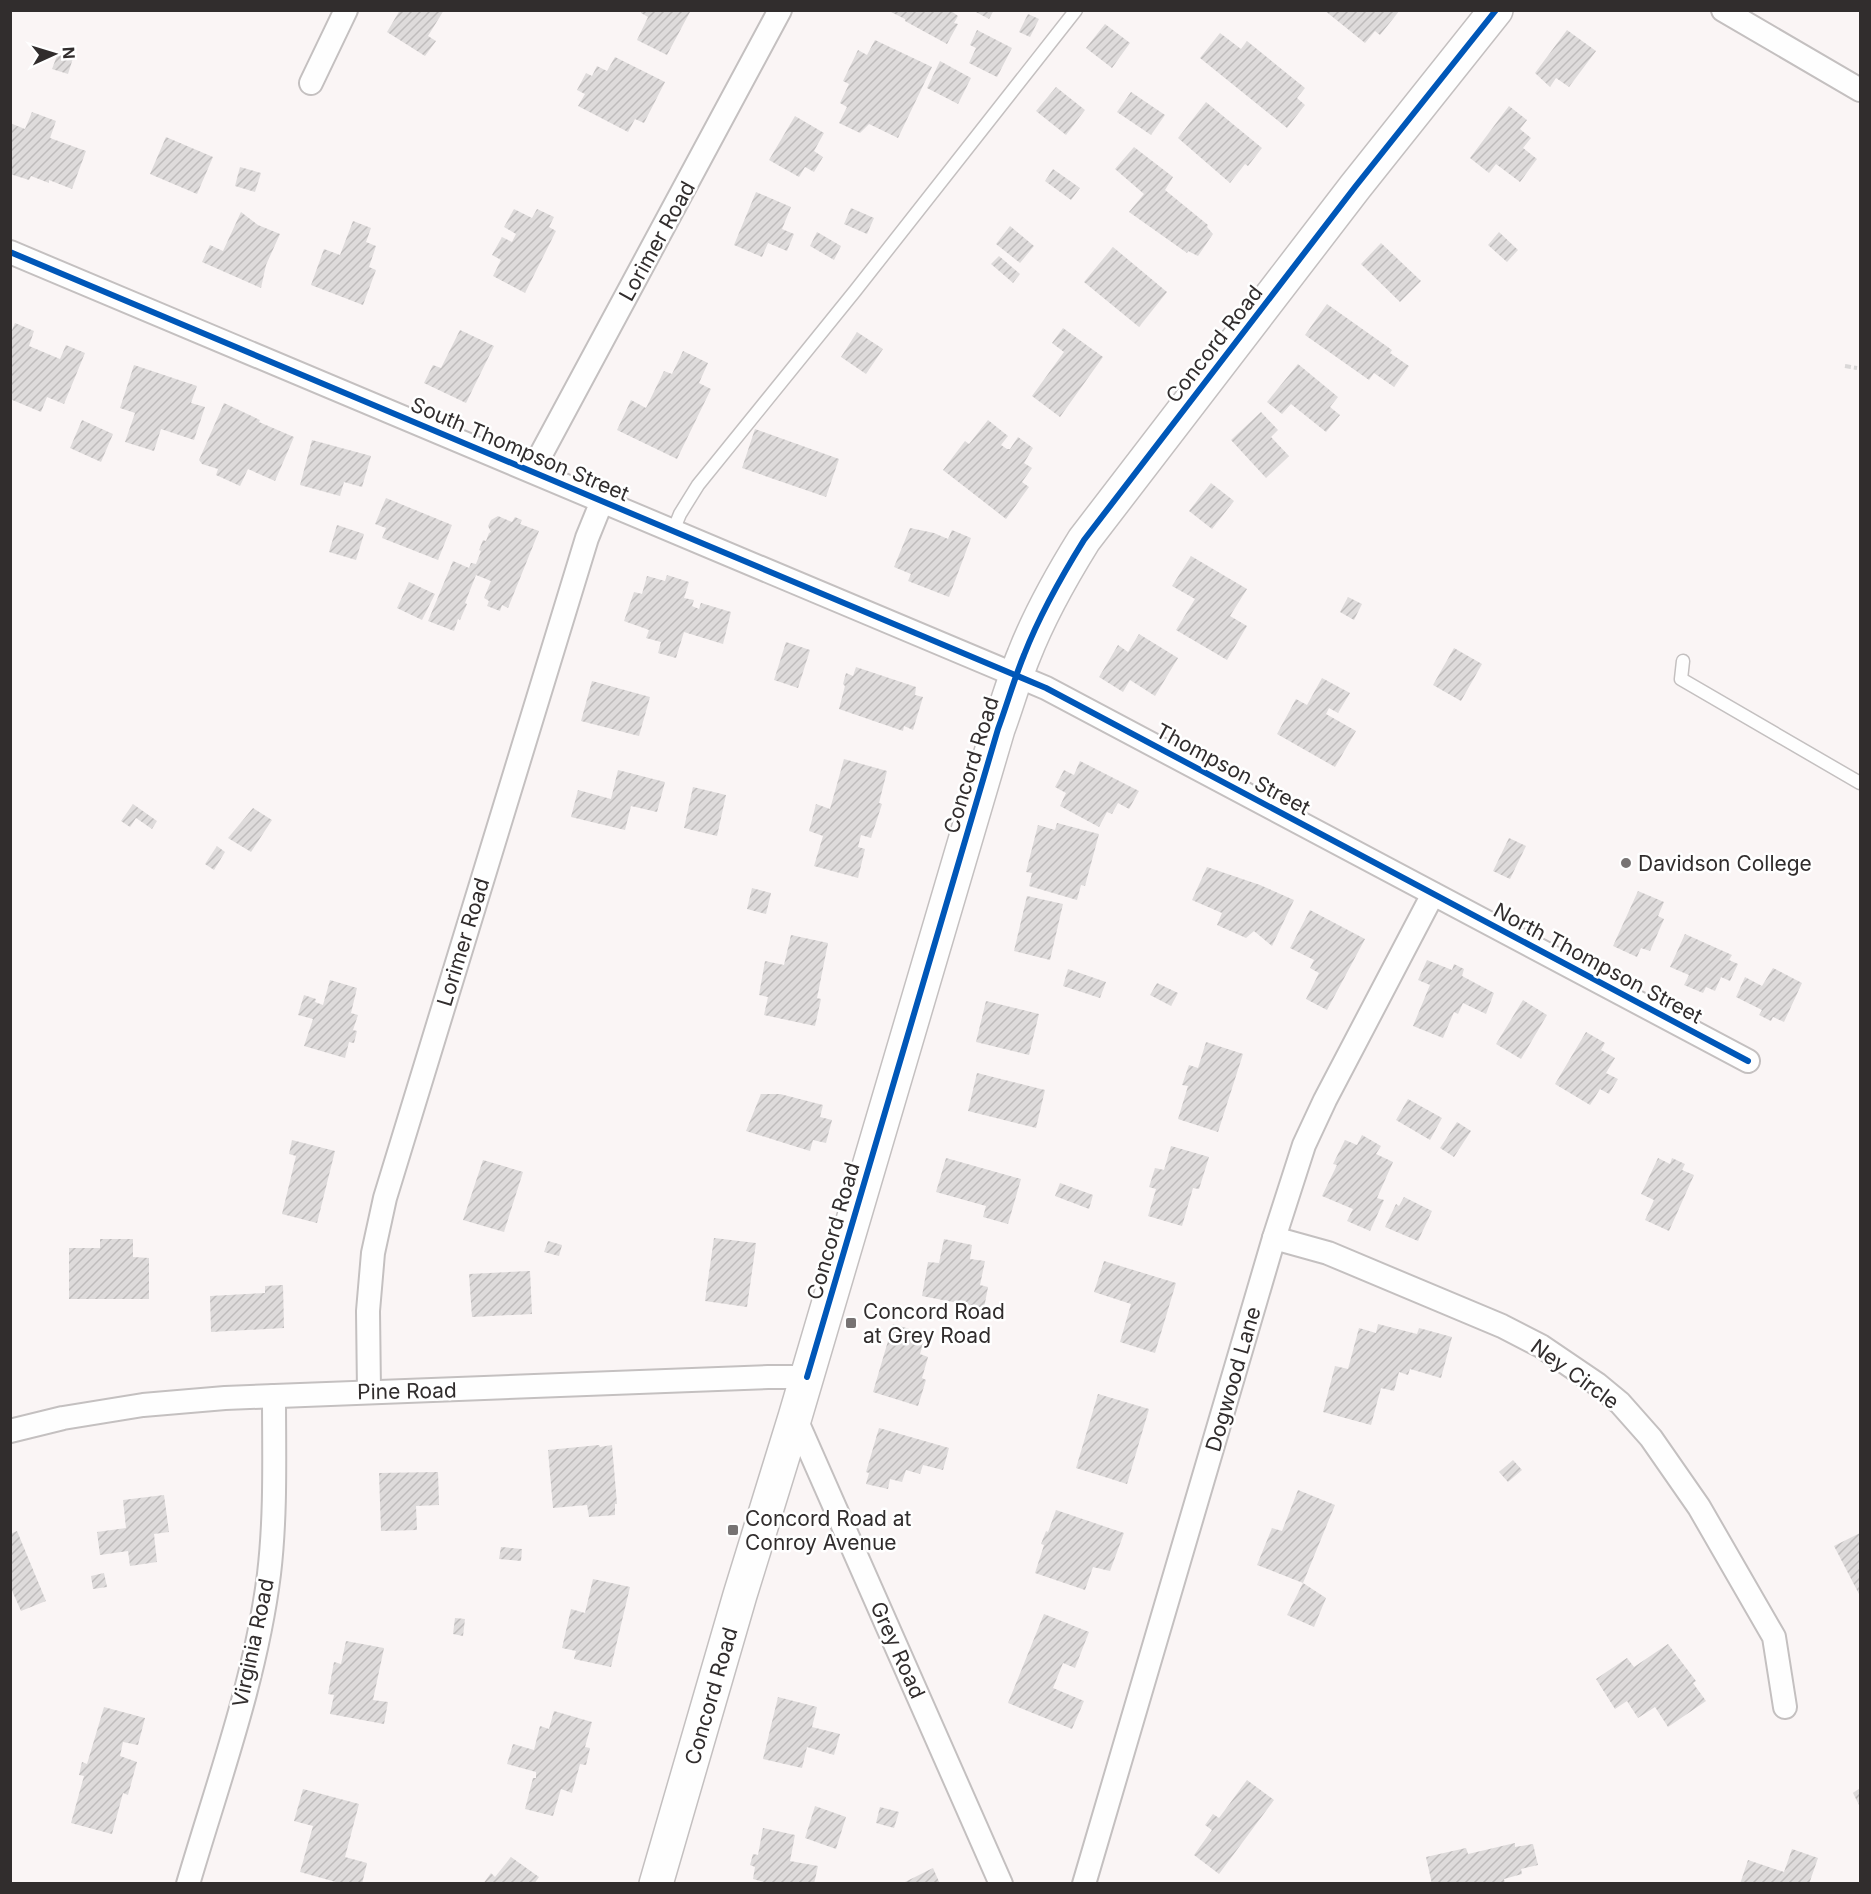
<svg xmlns="http://www.w3.org/2000/svg" width="1871" height="1894" viewBox="0 0 1871 1894" font-family="Inter,sans-serif">
	<style>
		.building { fill: url(#building-hatch) }
		.lines { fill: none; stroke-linecap: round; stroke-linejoin: round }
		.lane-casing { stroke: #c4c0c0; stroke-width: 15 }
		.street-casing { stroke: #c4c0c0; stroke-width: 26 }
		.secondary-casing { stroke: #c4c0c0; stroke-width: 36 }
		.path { stroke: #dad8d8; stroke-width: 4; stroke-dasharray: 6 3; stroke-linecap: butt }
		.lane { stroke: #fefefe; stroke-width: 12 }
		.street { stroke: #fefefe; stroke-width: 22 }
		.secondary { stroke: #fefefe; stroke-width: 33 }
		.cycleway-casing { stroke: #fff; stroke-width: 10 }
		.cycleway { stroke: #0057b8; stroke-width: 6 }
		.poi-dot { fill: #777373; stroke: #fff; stroke-width: 2 }
		.labels { text-anchor: middle; dominant-baseline: central; stroke-width: 5; stroke-linejoin: round; paint-order: stroke }
		.street-label { font-size: 21px; fill: #312d2d; stroke: #fff }
		.poi-label { font-size: 21px; fill: #312d2d; stroke: #fff; text-anchor: start }
	</style>
	<defs>
		<pattern id="building-hatch" width="6" height="6" patternUnits="userSpaceOnUse" patternTransform="scale(1.5)"><rect width="6" height="6" fill="#dedbdb"/><path d="M-1 1l2-2M0 6l6-6M5 7l2-2" fill="none" stroke="#bfbcbc"/></pattern>
	</defs>
	<rect width="100%" height="100%" fill="#faf5f5"/>
	<g class="building">
		<polygon points="400,10 444,10 428,36 436,41 425,56 387,32"/>
		<polygon points="642,10 691,10 667,55 637,40 648,17 641,13"/>
		<polygon points="892,10 950,10 958,16 954,23 958,24 947,44 905,21 905,19 891,12"/>
		<polygon points="972,10 994,10 989,19"/>
		<polygon points="1324,10 1400,10 1380,35 1375,31 1365,43"/>
		<polygon points="1028,14 1039,19 1030,37 1019,32"/>
		<polygon points="1105,24 1130,43 1112,68 1086,48"/>
		<polygon points="977,30 1012,48 997,77 969,63 976,48 970,45"/>
		<polygon points="1567,30 1596,51 1569,87 1556,78 1550,87 1535,73"/>
		<polygon points="1220,33 1241,49 1247,41 1305,88 1297,98 1305,105 1287,128 1200,58"/>
		<polygon points="875,40 932,67 898,138 869,124 860,133 839,123 847,107 840,103 849,84 843,81 858,50 867,55"/>
		<polygon points="58,53 73,58 68,74 52,69"/>
		<polygon points="615,57 665,82 644,123 635,119 628,132 578,106 585,94 577,90 586,73 592,76 597,66 607,71"/>
		<polygon points="940,61 971,78 958,104 927,88"/>
		<polygon points="1056,87 1085,110 1066,135 1036,111"/>
		<polygon points="1131,92 1165,115 1151,135 1117,112"/>
		<polygon points="1206,102 1262,148 1248,166 1245,164 1230,183 1178,138"/>
		<polygon points="1509,106 1527,120 1520,129 1531,138 1523,148 1537,159 1520,182 1496,164 1489,173 1470,158"/>
		<polygon points="32,112 56,121 50,138 86,151 72,189 49,180 49,183 31,176 29,180 10,174 10,123 25,129"/>
		<polygon points="795,116 824,133 814,151 823,157 814,172 805,167 799,177 769,160"/>
		<polygon points="166,137 213,157 197,194 150,174"/>
		<polygon points="1134,147 1173,177 1165,190 1208,225 1207,227 1213,234 1198,256 1188,251 1187,253 1129,212 1144,194 1115,169"/>
		<polygon points="240,167 261,173 255,192 235,186"/>
		<polygon points="1053,169 1080,188 1071,200 1045,181"/>
		<polygon points="756,192 791,207 782,229 794,234 787,251 768,243 762,257 734,245"/>
		<polygon points="851,208 874,218 867,234 844,224"/>
		<polygon points="514,209 532,218 537,209 554,217 549,227 556,231 525,293 493,276 501,260 492,255 502,237 512,242 516,234 504,227"/>
		<polygon points="241,212 258,225 280,234 266,265 261,288 202,262 210,245 223,251"/>
		<polygon points="353,221 371,228 366,242 376,246 369,267 376,270 363,305 311,285 324,249 340,255"/>
		<polygon points="1010,226 1034,246 1020,263 996,244"/>
		<polygon points="817,232 841,246 834,260 810,246"/>
		<polygon points="1499,232 1518,250 1507,262 1488,245"/>
		<polygon points="1381,243 1421,281 1400,302 1361,264"/>
		<polygon points="1113,247 1167,292 1139,327 1084,282"/>
		<polygon points="999,256 1020,274 1013,283 991,264"/>
		<polygon points="1327,304 1392,350 1390,353 1409,366 1394,387 1374,373 1369,380 1305,335"/>
		<polygon points="15,323 34,331 29,346 60,359 66,345 85,353 64,404 47,397 41,412 10,399 10,378 12,373 10,372 10,335"/>
		<polygon points="1063,328 1103,357 1060,417 1032,396 1064,352 1052,343"/>
		<polygon points="460,330 494,346 466,403 424,383 433,365 441,368"/>
		<polygon points="857,332 883,349 866,374 841,357"/>
		<polygon points="683,351 708,363 699,383 711,389 677,459 617,430 631,400 646,408 664,371 672,374"/>
		<polygon points="1298,364 1338,397 1330,407 1340,415 1326,432 1291,404 1282,414 1267,402"/>
		<polygon points="134,365 197,386 191,403 205,407 194,440 161,429 154,451 125,442 135,413 120,408"/>
		<polygon points="224,403 260,420 259,422 294,437 275,481 248,469 240,486 216,475 218,469 202,464 199,460"/>
		<polygon points="1261,412 1278,430 1271,437 1289,456 1266,478 1231,440"/>
		<polygon points="82,420 113,434 101,462 70,448"/>
		<polygon points="988,420 1008,436 1001,445 1007,449 1010,449 1018,437 1033,448 1024,463 1032,468 1022,482 1029,487 1006,519 943,470 965,441 969,444"/>
		<polygon points="755,429 839,459 826,497 742,468"/>
		<polygon points="312,440 371,456 362,487 344,482 340,496 300,485"/>
		<polygon points="1211,483 1234,501 1212,529 1189,511"/>
		<polygon points="386,498 452,525 438,560 382,538 386,528 375,524"/>
		<polygon points="498,516 512,522 515,517 522,520 520,524 539,531 508,608 502,605 500,611 487,606 489,601 484,598 491,581 476,575 465,603 467,604 460,620 458,619 454,631 428,621 453,561 469,568 471,563 476,564 481,551 479,550 483,540 486,541 489,533 491,532 488,526 491,520"/>
		<polygon points="337,525 364,534 356,560 329,552"/>
		<polygon points="910,528 934,533 948,539 952,530 971,538 949,597 908,581 911,574 894,567"/>
		<polygon points="1191,556 1247,589 1230,616 1247,626 1227,660 1176,630 1195,599 1172,586"/>
		<polygon points="667,575 689,582 684,598 694,600 692,606 699,609 701,603 731,612 723,644 684,632 676,658 658,653 661,642 646,638 649,630 624,621 634,592 642,594 647,576 665,581"/>
		<polygon points="409,582 435,594 422,620 397,608"/>
		<polygon points="1348,597 1362,604 1354,620 1340,612"/>
		<polygon points="1139,634 1178,658 1155,696 1130,680 1123,692 1099,677 1118,645 1128,652"/>
		<polygon points="786,642 810,650 798,688 774,680"/>
		<polygon points="1454,648 1482,664 1461,701 1433,685"/>
		<polygon points="856,667 916,687 915,695 923,697 913,730 904,726 903,731 839,709 845,686 843,684 846,673 853,676"/>
		<polygon points="1322,678 1350,693 1338,713 1329,708 1326,714 1356,731 1335,767 1277,734 1296,699 1307,705"/>
		<polygon points="592,681 650,697 639,736 581,721"/>
		<polygon points="844,759 887,771 879,803 882,804 871,838 861,835 858,847 865,849 858,878 814,866 823,836 809,831 816,804 830,809"/>
		<polygon points="1080,761 1139,791 1129,809 1118,803 1112,814 1107,812 1099,827 1060,806 1066,793 1055,787 1064,770 1074,775"/>
		<polygon points="618,770 665,782 657,812 631,806 625,830 571,817 578,790 611,799"/>
		<polygon points="693,787 726,795 717,836 684,828"/>
		<polygon points="133,804 157,821 152,829 136,818 130,827 121,821"/>
		<polygon points="253,808 272,820 251,852 228,838"/>
		<polygon points="1057,823 1099,834 1085,886 1081,885 1077,900 1029,886 1032,873 1026,872 1038,825 1055,830"/>
		<polygon points="1509,838 1526,846 1510,879 1493,871"/>
		<polygon points="217,846 225,852 214,870 205,864"/>
		<polygon points="1207,867 1260,885 1294,900 1272,946 1254,931 1246,938 1217,925 1222,913 1192,900"/>
		<polygon points="752,888 771,893 766,914 747,909"/>
		<polygon points="1638,891 1664,902 1658,916 1664,919 1650,951 1641,948 1637,957 1613,946"/>
		<polygon points="1027,896 1063,904 1050,960 1014,951"/>
		<polygon points="1310,910 1365,939 1327,1010 1306,999 1319,973 1310,968 1314,960 1290,948"/>
		<polygon points="1685,934 1732,955 1729,960 1738,964 1730,981 1721,977 1715,991 1706,987 1703,993 1684,985 1689,975 1670,967"/>
		<polygon points="791,935 828,943 817,998 821,999 815,1026 764,1015 768,997 759,995 765,961 784,965"/>
		<polygon points="1427,960 1452,970 1454,964 1464,969 1462,976 1494,993 1486,1014 1463,1003 1458,1014 1454,1012 1443,1038 1413,1026 1430,985 1418,980"/>
		<polygon points="1773,968 1802,983 1784,1022 1773,1017 1771,1021 1759,1015 1762,1010 1736,997 1745,977 1762,986"/>
		<polygon points="1068,969 1106,982 1100,998 1063,986"/>
		<polygon points="330,980 357,988 351,1013 358,1015 353,1030 357,1031 354,1043 349,1042 345,1058 304,1046 313,1019 298,1015 304,995 316,999 315,1002 323,1005"/>
		<polygon points="1157,983 1178,993 1171,1006 1150,995"/>
		<polygon points="1523,1000 1547,1015 1521,1059 1496,1044"/>
		<polygon points="986,1001 1039,1014 1029,1055 976,1042"/>
		<polygon points="1586,1032 1605,1043 1601,1050 1615,1058 1606,1073 1618,1079 1609,1094 1600,1089 1590,1105 1555,1084"/>
		<polygon points="1206,1042 1243,1054 1218,1132 1178,1119 1188,1086 1182,1085 1189,1065 1198,1068"/>
		<polygon points="977,1073 1045,1090 1036,1128 968,1111"/>
		<polygon points="761,1094 780,1094 823,1105 820,1117 832,1120 826,1143 813,1140 810,1151 746,1131"/>
		<polygon points="1408,1099 1442,1118 1430,1140 1396,1120"/>
		<polygon points="1457,1122 1471,1131 1454,1157 1440,1148"/>
		<polygon points="1362,1135 1381,1146 1376,1154 1393,1162 1377,1198 1384,1200 1370,1231 1347,1221 1353,1209 1322,1196 1337,1165 1333,1164 1345,1140 1357,1145"/>
		<polygon points="292,1140 335,1151 317,1223 282,1214 296,1156 289,1154"/>
		<polygon points="1171,1146 1209,1157 1199,1189 1193,1188 1182,1226 1148,1216 1156,1189 1149,1187 1155,1168 1164,1170"/>
		<polygon points="946,1158 1021,1179 1008,1224 983,1217 986,1206 936,1192"/>
		<polygon points="1658,1158 1670,1164 1672,1158 1685,1164 1682,1170 1694,1175 1669,1231 1645,1220 1654,1200 1641,1194"/>
		<polygon points="483,1160 523,1172 504,1232 463,1220"/>
		<polygon points="1060,1183 1093,1195 1089,1209 1055,1196"/>
		<polygon points="1404,1197 1432,1211 1418,1241 1385,1227 1396,1204 1399,1206"/>
		<polygon points="714,1238 756,1243 747,1307 705,1301"/>
		<polygon points="100,1239 133,1239 133,1257 149,1258 149,1299 69,1299 69,1248 100,1248"/>
		<polygon points="944,1239 972,1245 970,1259 985,1261 980,1285 988,1287 984,1308 922,1296 928,1262 939,1263"/>
		<polygon points="548,1241 562,1245 559,1256 544,1252"/>
		<polygon points="1104,1261 1176,1283 1155,1353 1120,1342 1131,1304 1094,1292"/>
		<polygon points="530,1271 532,1314 472,1317 469,1274"/>
		<polygon points="283,1285 284,1328 211,1332 210,1296 265,1293 265,1286"/>
		<polygon points="893,1324 926,1334 920,1354 928,1357 922,1378 926,1380 918,1406 873,1392"/>
		<polygon points="1378,1324 1417,1334 1419,1328 1452,1337 1441,1378 1410,1369 1408,1375 1399,1372 1394,1391 1381,1388 1371,1425 1323,1412 1335,1366 1348,1369 1359,1328 1376,1333"/>
		<polygon points="1098,1394 1149,1409 1127,1484 1076,1468"/>
		<polygon points="879,1428 949,1448 943,1470 923,1465 920,1474 906,1470 902,1482 890,1479 888,1489 866,1484 869,1473 866,1472"/>
		<polygon points="599,1445 600,1447 612,1445 617,1504 615,1504 615,1515 589,1517 587,1505 553,1508 548,1450"/>
		<polygon points="1513,1460 1522,1470 1508,1482 1499,1472"/>
		<polygon points="438,1472 439,1505 416,1506 417,1530 381,1531 379,1473"/>
		<polygon points="1298,1490 1335,1505 1303,1583 1257,1565 1272,1528 1282,1531"/>
		<polygon points="164,1495 169,1532 154,1534 157,1562 130,1566 128,1551 100,1555 97,1532 126,1528 123,1500"/>
		<polygon points="1056,1510 1124,1533 1110,1571 1093,1567 1085,1590 1035,1573 1044,1545 1041,1544 1046,1531 1048,1532"/>
		<polygon points="17,1531 46,1601 21,1611 10,1586 10,1534"/>
		<polygon points="1860,1533 1860,1596 1834,1546"/>
		<polygon points="501,1547 522,1549 521,1561 499,1559"/>
		<polygon points="104,1573 107,1587 93,1589 91,1576"/>
		<polygon points="593,1579 630,1587 611,1667 574,1659 576,1651 562,1648 571,1609 585,1613"/>
		<polygon points="1303,1583 1326,1598 1314,1627 1287,1615"/>
		<polygon points="1044,1614 1089,1632 1075,1668 1063,1663 1053,1688 1084,1701 1072,1729 1008,1703"/>
		<polygon points="455,1618 465,1619 463,1636 453,1634"/>
		<polygon points="346,1641 384,1648 373,1700 388,1702 384,1724 330,1714 334,1695 328,1694 334,1662 341,1664"/>
		<polygon points="1668,1644 1696,1681 1693,1683 1706,1701 1668,1727 1655,1707 1638,1718 1627,1701 1615,1709 1596,1679 1627,1658 1634,1667"/>
		<polygon points="778,1697 817,1707 812,1727 840,1734 834,1755 807,1747 802,1768 763,1759"/>
		<polygon points="104,1707 145,1718 138,1745 123,1742 120,1756 137,1762 128,1795 123,1793 112,1834 71,1823 84,1776 79,1775 82,1762 87,1764"/>
		<polygon points="554,1711 592,1722 585,1747 590,1748 586,1765 580,1764 572,1793 561,1789 553,1816 525,1809 533,1778 536,1778 536,1772 507,1764 513,1744 534,1750 540,1726 549,1729"/>
		<polygon points="1247,1780 1274,1800 1219,1874 1194,1855 1212,1830 1205,1825 1213,1814 1219,1818"/>
		<polygon points="1860,1788 1860,1807 1853,1793"/>
		<polygon points="303,1789 359,1804 345,1857 367,1863 362,1884 343,1884 300,1872 313,1826 294,1821"/>
		<polygon points="815,1806 846,1817 836,1849 805,1838"/>
		<polygon points="880,1807 899,1812 894,1828 876,1823"/>
		<polygon points="763,1828 795,1835 790,1861 818,1866 814,1884 771,1884 753,1879 755,1867 750,1865 753,1854 758,1855"/>
		<polygon points="1515,1843 1515,1847 1533,1844 1538,1865 1521,1869 1522,1874 1504,1879 1505,1884 1432,1884 1426,1857 1466,1848 1468,1854"/>
		<polygon points="1792,1849 1818,1858 1809,1884 1740,1884 1748,1860 1784,1872"/>
		<polygon points="511,1857 539,1877 534,1884 483,1884 491,1873 495,1877"/>
		<polygon points="933,1868 940,1884 901,1884"/>
	</g>
	<g class="lines">
		<g class="lane-casing">
			<g id="lane">
				<polyline points="673,531 680,514 698,485 855,291 1076,10"/>
				<polyline points="1683,661 1681,679 1860,783"/>
			</g>
		</g>
		<g class="street-casing">
			<g id="street">
				<polyline points="1723,10 1860,90"/>
				<polyline points="311,83 346,10"/>
				<polyline points="10,252 1046,688 1748,1061"/>
				<polyline points="532,471 780,10"/>
				<polyline points="1274,1238 1328,1253 1502,1326 1541,1346 1597,1384 1620,1403 1651,1438 1699,1507 1774,1637 1785,1707"/>
				<polyline points="369,1391 368,1311 373,1253 385,1198 587,538 602,501"/>
				<polyline points="795,1417 1001,1884"/>
				<polyline points="10,1431 63,1418 143,1405 225,1398 768,1377 807,1377"/>
				<path d="M188 1884C218 1782 256 1679 269 1574 276 1515 274 1455 274 1396"/>
				<polyline points="1084,1884 1274,1238 1304,1145 1325,1100 1433,894"/>
			</g>
		</g>
		<g class="secondary-casing">
			<path id="secondary" d="M656 1884 740 1595 795 1417 998 729C1007 705 1014 679 1024 655 1040 614 1061 577 1084 540L1355 187 1496 10"/>
		</g>
		<polyline class="path" points="1845,366 1857,368"/>
		<use href="#lane" class="lane"/>
		<use href="#street" class="street"/>
		<use href="#secondary" class="secondary"/>
		<g class="cycleway-casing">
			<g id="cycleway">
				<polyline points="10,252 1046,688 1748,1061"/>
				<path d="M807 1377 998 729C1007 705 1014 679 1024 655 1040 614 1061 577 1084 540L1355 187 1496 10"/>
			</g>
		</g>
		<use href="#cycleway" class="cycleway"/>
	</g>
	<g class="poi-dot">
		<circle cx="1626" cy="863" r="6"/>
		<rect x="845" y="1317" width="12" height="12" rx="3"/>
		<rect x="727" y="1524" width="12" height="12" rx="3"/>
	</g>
	<g class="labels">
		<g class="street-label">
			<text transform="translate(657 241) rotate(-61)">Lorimer Road</text>
			<text transform="translate(1214 344) rotate(-52)">Concord Road</text>
			<text transform="translate(520 449) rotate(23)">South Thompson Street</text>
			<text transform="translate(971 765) rotate(-73)">Concord Road</text>
			<text transform="translate(1233 769) rotate(28)">Thompson Street</text>
			<text transform="translate(463 942) rotate(-73)">Lorimer Road</text>
			<text transform="translate(1598 963) rotate(28)">North Thompson Street</text>
			<text transform="translate(833 1231) rotate(-74)">Concord Road</text>
			<text transform="translate(1575 1374) rotate(36)">Ney Circle</text>
			<text transform="translate(1233 1379) rotate(-74)">Dogwood Lane</text>
			<text transform="translate(407 1391) rotate(-1)">Pine Road</text>
			<text transform="translate(253 1643) rotate(-78)">Virginia Road</text>
			<text transform="translate(898 1650) rotate(66)">Grey Road</text>
			<text transform="translate(711 1696) rotate(-74)">Concord Road</text>
		</g>
		<g class="poi-label">
			<text x="1638" y="863">Davidson College</text>
			<text x="863" y="1311">Concord Road<tspan x="863" dy="24">at Grey Road</tspan></text>
			<text x="745" y="1518">Concord Road at<tspan x="745" dy="24">Conroy Avenue</tspan></text>
		</g>
	</g>
	<rect width="1871" height="1894" fill="none" stroke="#312d2d" stroke-width="24"/>
	<g transform="translate(54 54) rotate(86)" stroke="#ffffff" stroke-width="4.5" paint-order="stroke">
	<path d="M0-4.5L10 22L0 15L-10 22Z" fill="#312d2d"/>
	<text y="-9" font-size="16" font-weight="bold" text-anchor="middle" fill="#312d2d">N</text>
	</g>
</svg>
